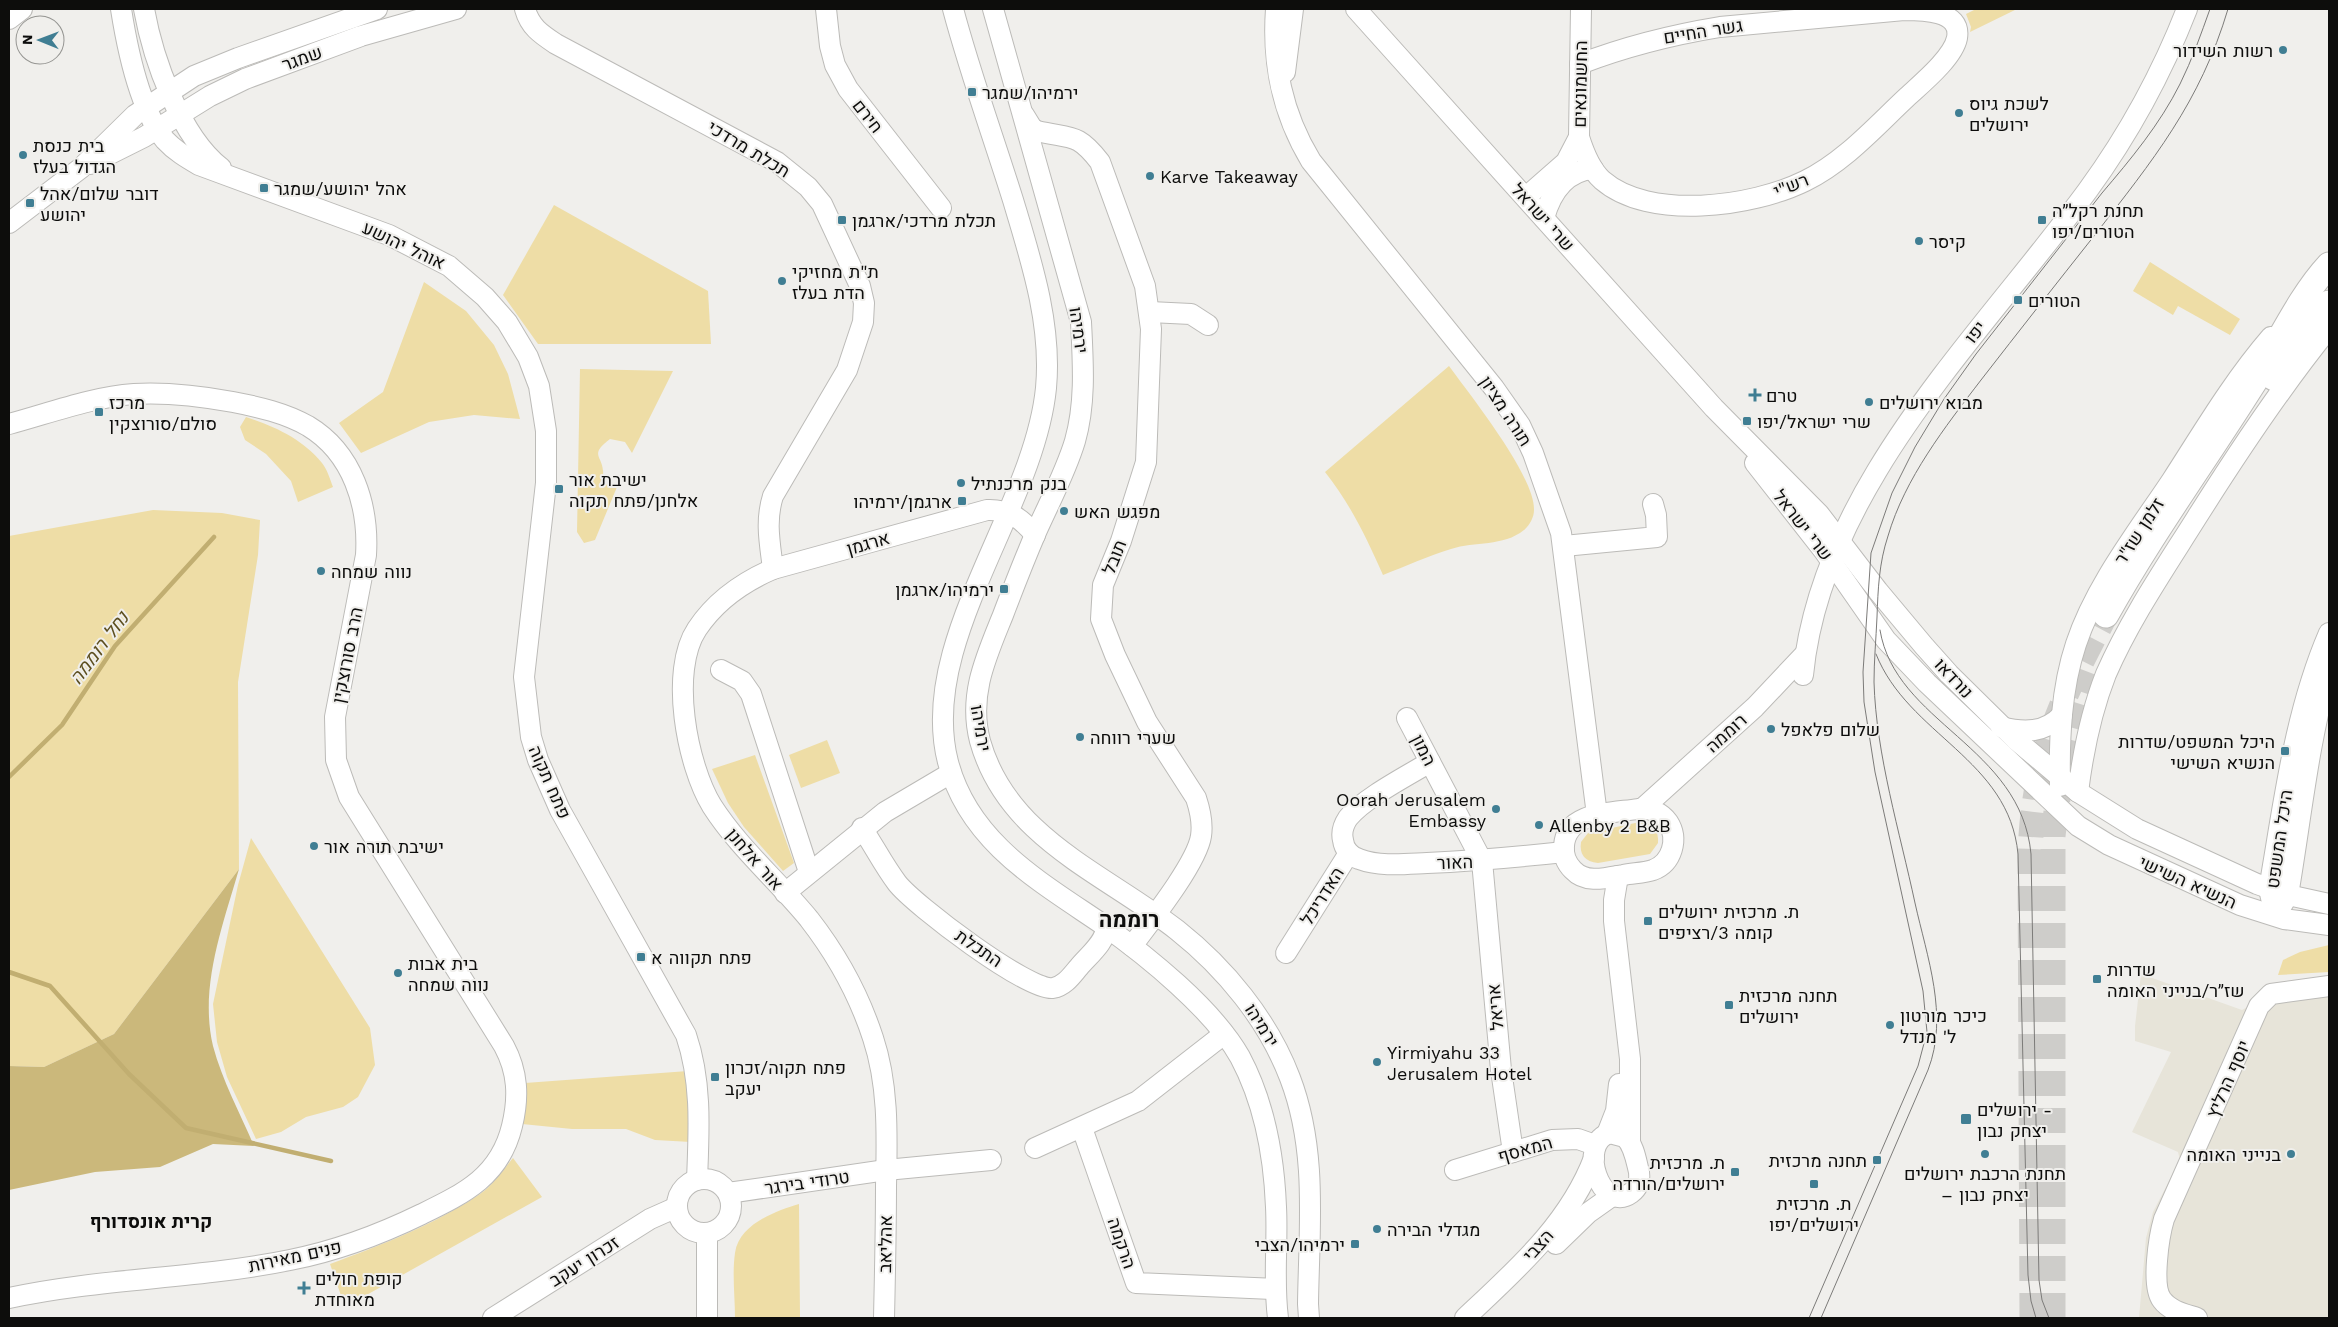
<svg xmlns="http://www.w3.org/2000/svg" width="2338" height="1327" viewBox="0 0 2338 1327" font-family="'Work Sans',Heebo,sans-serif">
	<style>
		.built { fill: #e7e4d9 }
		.green { fill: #eedda6 }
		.forest { fill: #cbb87b }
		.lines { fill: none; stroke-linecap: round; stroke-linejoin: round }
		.stream { stroke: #c1ae71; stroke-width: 4.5 }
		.major-tunnel { stroke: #cecdca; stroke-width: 25; stroke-dasharray: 25 12; stroke-linecap: butt }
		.minor-casing { stroke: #bcbbb8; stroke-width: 22 }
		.major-casing { stroke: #bcbbb8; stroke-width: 27 }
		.minor { stroke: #fff; stroke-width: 20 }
		.major { stroke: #fff; stroke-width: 25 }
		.tram { stroke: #7c7b79; stroke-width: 1 }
		.poi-dot { fill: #407e93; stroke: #f0efec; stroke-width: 2 }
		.labels { text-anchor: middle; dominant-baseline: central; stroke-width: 4; stroke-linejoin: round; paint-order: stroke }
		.street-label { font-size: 18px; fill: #0d0d0c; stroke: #f0efec }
		.poi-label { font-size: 18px; fill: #0d0d0c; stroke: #f0efec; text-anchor: start }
		.water-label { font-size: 19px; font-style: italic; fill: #5d4f20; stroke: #f0efec }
		.neighbourhood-label { font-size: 19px; font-weight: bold; fill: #0d0d0c; stroke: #f0efec }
		.district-label { font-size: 22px; font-weight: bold; fill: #0d0d0c; stroke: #f0efec }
	</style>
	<rect width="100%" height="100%" fill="#f0efec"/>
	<polygon class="built" points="2141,974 2242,1010 2271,994 2329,984 2329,1318 2139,1318 2146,1238 2153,1212 2180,1160 2178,1152 2132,1132 2171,1052 2135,1041 2135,1026"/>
	<g class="green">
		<polygon points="1976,9 2017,9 1970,32 1971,27 1966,14"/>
		<polygon points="554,205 708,291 711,344 538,344 503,295"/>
		<polygon points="2150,262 2240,319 2230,335 2178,306 2173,315 2133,291"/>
		<polygon points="424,282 466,311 494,345 508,374 520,419 474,415 429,422 361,453 339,423 383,392"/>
		<path d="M1449 366C1470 395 1535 476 1534 510 1534 517 1530 525 1524 530 1503 547 1475 541 1451 549 1428 556 1406 566 1383 575 1366 537 1351 505 1325 472Z"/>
		<path d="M580 369 673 371 632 453 625 442 610 439C589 455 602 455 603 471 604 475 601 480 600 483L617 487 595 540 584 543 577 532Z"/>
		<path d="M246 417C274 426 303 439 322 463 327 469 330 479 333 487L298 502 291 481 266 454 245 440 240 427Z"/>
		<polygon points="153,510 222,513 260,520 258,555 238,682 239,869 114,1034 44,1067 9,1066 9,536"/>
		<polygon points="827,740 840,773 801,788 789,755"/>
		<polygon points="755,755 794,863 783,871 744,827 728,803 712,769"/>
		<path d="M1640 822C1653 823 1659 831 1658 843L1650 854 1598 863C1585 862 1579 854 1581 842L1588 833Z"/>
		<polygon points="251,838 370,1028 375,1065 358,1097 343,1107 306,1117 281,1132 256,1139 227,1077 217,1042 213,1004 238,885"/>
		<polygon points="2329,945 2329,972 2278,975 2283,960 2300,952"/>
		<polygon points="688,1071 691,1142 655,1140 626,1129 572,1129 522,1124 525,1083"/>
		<path d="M513 1158 542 1197 345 1307 330 1264C381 1245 434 1225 480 1194 493 1185 503 1170 513 1158Z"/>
		<path d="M799 1204 800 1318H735C735 1297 732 1274 735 1253 739 1224 776 1211 799 1204Z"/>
	</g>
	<path class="forest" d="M239 869C223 925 199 987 213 1046 222 1080 240 1113 254 1146L213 1144 160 1167 95 1172 9 1190V1066L44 1067 114 1034Z"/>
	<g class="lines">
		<g class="stream">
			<polyline points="9,777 62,725 115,646 214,537"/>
			<polyline points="9,972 50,986 129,1074 186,1128 331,1161"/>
		</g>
		<g class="major-tunnel">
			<path d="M2032 1318 2030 859C2032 760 2060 701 2106 615"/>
			<path d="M2053 1318V836C2059 780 2071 726 2091 673"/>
		</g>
		<g class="minor-casing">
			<g id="minor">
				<path d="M121 9C127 47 140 110 165 140 175 151 187 158 199 165L389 235 449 266 485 297 507 322 528 357 539 386 546 431V483L524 677 531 737 538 760 560 810 686 1035C702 1082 699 1130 697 1180"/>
				<path d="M144 9C153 59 180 136 221 168"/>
				<path d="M525 9C530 27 541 34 556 44L777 162 808 187 822 204 860 286 864 303 863 322 847 370 773 496C765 521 770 544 773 569"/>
				<polyline points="826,9 830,46 835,65 848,89 941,208"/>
				<path d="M953 9C970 73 993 136 1013 200 1031 260 1052 324 1046 388 1034 509 917 642 948 762 969 842 1039 881 1102 924 1147 956 1213 1009 1240 1057 1264 1102 1274 1157 1276 1207 1278 1244 1273 1281 1278 1318"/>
				<path d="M993 9 1081 322C1083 362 1086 402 1075 441 1066 471 1050 501 1037 530 1025 558 1014 586 1003 615 986 657 968 695 980 741 1007 838 1104 873 1177 930 1225 968 1268 1020 1290 1078 1318 1151 1309 1228 1308 1304L1309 1318"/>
				<path d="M1276 9C1272 64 1282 113 1311 161L1494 388 1520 425 1533 453 1561 533 1597 815"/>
				<polyline points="1356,9 1714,408 1819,514 1878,591 1924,646 1949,674 2015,739 2078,792 2137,829 2257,884 2288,895 2329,904"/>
				<polyline points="9,19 22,9"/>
				<polyline points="1285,72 1293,9"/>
				<path d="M1024 115 1032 128 1037 131C1071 139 1077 132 1100 162L1145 286 1151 329 1146 462 1121 541 1103 585 1101 619 1115 655 1147 722 1196 798C1200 810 1203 823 1201 836 1197 863 1150 922 1132 946"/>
				<path d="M1579 137C1584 153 1590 169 1602 180 1649 221 1752 207 1805 181 1844 162 1875 127 1906 98 1921 84 1953 58 1957 38 1962 10 1921 10 1904 10L1720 27C1671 35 1627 46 1580 64"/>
				<polyline points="90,164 144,137 210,96 245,79 361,36 456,9"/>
				<polyline points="1526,197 1566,162 1579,137 1581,9"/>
				<path d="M1544 218C1551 193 1565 171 1593 169"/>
				<polyline points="9,223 81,168 135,115 194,76 238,58 377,9"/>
				<polyline points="1150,312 1191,314 1208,325"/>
				<path d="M9 424C50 413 92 397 134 394 168 392 200 396 233 402 259 407 285 413 308 426 353 453 369 506 366 555L335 717 336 760 349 797 504 1046C518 1072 519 1097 512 1126 500 1176 465 1193 422 1214 379 1235 336 1251 290 1260 197 1279 101 1278 9 1298"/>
				<polyline points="1755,463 1824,551 1886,640 1927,683 2078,826 2109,845 2240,905 2284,919 2329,925"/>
				<polyline points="1564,546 1657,537 1656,515 1653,504"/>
				<polyline points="721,670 742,681 751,694 809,872"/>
				<path d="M1803 675C1821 487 1982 335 2088 190 2128 135 2162 73 2187 9"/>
				<polyline points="1407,718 1482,861 1501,1070 1513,1152"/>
				<path d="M2001 727C2024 733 2045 733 2062 715"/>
				<path d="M1430 762C1407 776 1364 798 1348 818 1344 824 1341 832 1343 840 1344 849 1350 856 1359 859 1380 867 1405 864 1427 863 1473 861 1518 857 1564 852"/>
				<path d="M2060 786C2059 739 2061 689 2076 644 2095 586 2138 531 2172 480 2203 432 2233 381 2271 337"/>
				<path d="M2078 792C2083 752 2091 712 2106 674 2130 619 2165 568 2197 517 2238 452 2281 387 2329 328"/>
				<path d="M1638 809C1650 808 1661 812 1668 822 1679 839 1672 863 1653 870 1644 873 1633 873 1623 875 1606 878 1586 884 1573 870 1566 863 1563 855 1564 846 1566 811 1613 813 1638 809Z"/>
				<polyline points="1642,809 1755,707 1805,654"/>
				<path d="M862 828C874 846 884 866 897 883 914 905 1029 992 1053 988 1065 986 1072 975 1079 967 1088 956 1106 942 1106 927"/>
				<polyline points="1618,876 1614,900 1614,921 1630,1059 1630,1141"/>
				<polyline points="785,893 885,812 951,773"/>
				<path d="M2272 902 2269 889C2284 803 2294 714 2329 633"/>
				<path d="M2282 905 2288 895C2301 819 2308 744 2329 670"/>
				<polyline points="1286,953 1349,853"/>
				<polyline points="1082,1128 1136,1283 1275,1289"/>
				<path d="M1610 1133 1625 1137C1634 1145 1636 1160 1639 1172 1640 1180 1638 1188 1631 1193 1601 1215 1576 1143 1610 1133Z"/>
				<polyline points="1607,1134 1616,1111 1619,1084"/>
				<polyline points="1035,1148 1138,1101 1224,1034"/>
				<polyline points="1455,1170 1552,1140 1578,1139 1595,1145"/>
				<circle cx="704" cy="1206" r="27"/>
				<polyline points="728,1193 886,1170 991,1160"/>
				<polyline points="707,1233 707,1318"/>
				<polyline points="1556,1244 1588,1213 1612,1196"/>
				<polyline points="493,1318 650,1219 677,1207"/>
				<path d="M884 1318C885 1274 886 1230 886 1186 887 1137 889 1086 873 1038 859 995 837 955 809 919 777 880 739 848 712 806 687 765 669 671 697 629 715 602 743 582 773 569L987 510C1009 509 1022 519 1035 535"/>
				<path d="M1465 1318C1516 1270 1569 1224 1594 1158"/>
				<path d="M2197 1318C2185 1314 2170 1311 2162 1300 2151 1286 2159 1236 2164 1219L2259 1006 2271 994 2329 986"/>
			</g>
		</g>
		<g class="major-casing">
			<g id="major">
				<polyline points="2274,378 2329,303"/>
				<path d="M2106 615C2150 536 2203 463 2251 387 2276 349 2299 297 2329 265"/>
			</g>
		</g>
		<use href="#minor" class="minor"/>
		<use href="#major" class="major"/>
		<g class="tram">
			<path d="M1880 630C1895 723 2021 746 2031 854L2039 1280 2042 1300 2049 1318"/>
			<path d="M1876 654C1908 735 2009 759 2018 854L2028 1275 2031 1301 2036 1318"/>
			<path d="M1809 1318 1918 1066 1927 1032 1923 991 1875 772 1864 702 1863 672 1871 553 1892 493 1915 447 1944 399 1976 354 2102 193C2131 159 2160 124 2180 84 2192 60 2201 34 2210 9"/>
			<path d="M1821 1318 1928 1070C1949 1016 1927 957 1915 903 1900 833 1876 754 1874 682 1874 661 1876 639 1877 617 1878 589 1879 563 1888 536 1905 478 1945 427 1981 380 2019 331 2056 284 2094 236 2153 160 2200 103 2228 9"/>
		</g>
	</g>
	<g class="poi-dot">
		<circle cx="2283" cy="50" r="5"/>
		<rect x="967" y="87" width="10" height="10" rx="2.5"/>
		<circle cx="1959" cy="113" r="5"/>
		<circle cx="23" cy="155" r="5"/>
		<circle cx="1150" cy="176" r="5"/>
		<rect x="259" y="183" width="10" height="10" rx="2.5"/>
		<rect x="25" y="198" width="10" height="10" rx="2.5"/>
		<rect x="837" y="215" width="10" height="10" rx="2.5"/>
		<rect x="2037" y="215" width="10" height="10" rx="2.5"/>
		<circle cx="1919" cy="241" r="5"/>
		<circle cx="782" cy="281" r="5"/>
		<rect x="2013" y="295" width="10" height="10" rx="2.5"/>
		<path d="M1752.5 387.5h5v5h5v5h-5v5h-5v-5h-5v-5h5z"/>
		<circle cx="1869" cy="402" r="5"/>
		<rect x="94" y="407" width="10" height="10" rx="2.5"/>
		<rect x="1742" y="416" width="10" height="10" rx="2.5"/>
		<circle cx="961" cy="483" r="5"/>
		<rect x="554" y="484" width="10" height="10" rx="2.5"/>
		<rect x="957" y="496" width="10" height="10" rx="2.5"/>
		<circle cx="1064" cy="511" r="5"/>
		<circle cx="321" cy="571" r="5"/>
		<rect x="999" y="584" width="10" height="10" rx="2.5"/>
		<circle cx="1771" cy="729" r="5"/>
		<circle cx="1080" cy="737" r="5"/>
		<rect x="2280" y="746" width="10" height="10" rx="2.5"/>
		<circle cx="1496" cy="809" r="5"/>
		<circle cx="1539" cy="825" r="5"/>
		<circle cx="314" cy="846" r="5"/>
		<rect x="1643" y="916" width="10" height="10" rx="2.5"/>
		<rect x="636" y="952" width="10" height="10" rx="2.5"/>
		<circle cx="398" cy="973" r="5"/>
		<rect x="2092" y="974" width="10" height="10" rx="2.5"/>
		<rect x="1724" y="1000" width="10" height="10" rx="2.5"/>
		<circle cx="1890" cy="1025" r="5"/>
		<circle cx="1377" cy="1062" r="5"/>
		<rect x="710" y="1072" width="10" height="10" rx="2.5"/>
		<rect x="1960" y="1113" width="12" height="12" rx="2.5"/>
		<circle cx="1985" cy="1154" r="5"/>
		<circle cx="2291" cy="1154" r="5"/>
		<rect x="1872" y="1155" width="10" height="10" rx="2.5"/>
		<rect x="1730" y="1167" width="10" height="10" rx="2.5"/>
		<rect x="1809" y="1179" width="10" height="10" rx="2.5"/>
		<circle cx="1377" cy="1229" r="5"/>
		<rect x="1350" y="1239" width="10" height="10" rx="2.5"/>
		<path d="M301.5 1280.5h5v5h5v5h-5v5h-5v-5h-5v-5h5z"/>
	</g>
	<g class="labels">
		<g class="street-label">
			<text transform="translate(1703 31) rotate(-9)">גשר החיים</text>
			<text transform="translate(302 58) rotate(-20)">שמגר</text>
			<text transform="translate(1580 84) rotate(-89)">החשמונאים</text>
			<text transform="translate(868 116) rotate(52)">חירם</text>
			<text transform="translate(749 149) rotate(31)">תכלת מרדכי</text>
			<text transform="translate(1791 185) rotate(-22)">רש"י</text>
			<text transform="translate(1543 217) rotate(48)">שרי ישראל</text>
			<text transform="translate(404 245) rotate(25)">אוהל יהושע</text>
			<text transform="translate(1079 330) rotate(82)">ירמיהו</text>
			<text transform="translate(1975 332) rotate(-52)">יפו</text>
			<text transform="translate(1506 411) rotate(57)">תורה מציון</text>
			<text transform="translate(1803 525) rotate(52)">שרי ישראל</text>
			<text transform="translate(2139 531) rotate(-57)">זלמן שז"ר</text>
			<text transform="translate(868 543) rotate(-16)">ארגמן</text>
			<text transform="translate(1114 557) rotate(-68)">תובל</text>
			<text transform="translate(347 655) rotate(-79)">הרב סורוצקין</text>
			<text transform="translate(1954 678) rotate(47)">נורדאו</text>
			<text transform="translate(981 728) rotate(80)">ירמיהו</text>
			<text transform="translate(1726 733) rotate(-42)">רוממה</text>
			<text transform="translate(1424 750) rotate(63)">המון</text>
			<text transform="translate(550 782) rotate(66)">פתח תקוה</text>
			<text transform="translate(2279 839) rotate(-82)">היכל המשפט</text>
			<text transform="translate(755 859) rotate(49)">אור אלחנן</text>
			<text transform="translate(1455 862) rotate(-2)">האור</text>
			<text transform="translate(2188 882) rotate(24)">הנשיא השישי</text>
			<text transform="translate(1322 896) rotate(-58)">האדריכל</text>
			<text transform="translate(979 948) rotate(34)">התכלת</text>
			<text transform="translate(1495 1007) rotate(-95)">אריאל</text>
			<text transform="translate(1262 1025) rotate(58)">ירמיהו</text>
			<text transform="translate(2228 1079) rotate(-66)">יוסף הרליץ</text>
			<text transform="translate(1525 1149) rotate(-16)">המאסף</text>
			<text transform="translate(807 1182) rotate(-8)">טרודי בירגר</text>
			<text transform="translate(1122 1243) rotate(71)">הרקמה</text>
			<text transform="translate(885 1244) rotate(-89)">אהליאב</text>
			<text transform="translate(1538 1245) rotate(-48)">הצבי</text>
			<text transform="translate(295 1256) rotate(-12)">פנים מאירות</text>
			<text transform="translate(584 1261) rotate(-32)">זכרון יעקב</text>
		</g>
		<g class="poi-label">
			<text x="2273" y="50" text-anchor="end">רשות השידור</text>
			<text x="982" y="92">ירמיהו/שמגר</text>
			<text x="1969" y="103">לשכת גיוס<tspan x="1969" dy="21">ירושלים</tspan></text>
			<text x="33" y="145">בית כנסת<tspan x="33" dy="21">הגדול בעלז</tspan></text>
			<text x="1160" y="176">Karve Takeaway</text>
			<text x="274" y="188">אהל יהושע/שמגר</text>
			<text x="40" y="193">דובר שלום/אהל<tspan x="40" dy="21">יהושע</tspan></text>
			<text x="2052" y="210">תחנת רקל״ה<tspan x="2052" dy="21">הטורים/יפו</tspan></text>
			<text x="852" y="220">תכלת מרדכי/ארגמן</text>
			<text x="1929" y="241">קיסר</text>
			<text x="792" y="271">ת"ת מחזיקי<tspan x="792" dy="21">הדת בעלז</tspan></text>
			<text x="2028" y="300">הטורים</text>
			<text x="1766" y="395">טרם</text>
			<text x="109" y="402">מרכז<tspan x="109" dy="21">סולם/סורוצקין</tspan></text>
			<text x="1879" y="402">מבוא ירושלים</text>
			<text x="1757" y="421">שרי ישראל/יפו</text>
			<text x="569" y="479">ישיבת אור<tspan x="569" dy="21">אלחנן/פתח תקוה</tspan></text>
			<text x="971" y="483">בנק מרכנתיל</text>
			<text x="952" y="501" text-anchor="end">ארגמן/ירמיהו</text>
			<text x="1074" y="511">מפגש האש</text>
			<text x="331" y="571">נווה שמחה</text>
			<text x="994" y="589" text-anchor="end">ירמיהו/ארגמן</text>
			<text x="1781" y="729">שלום פלאפל</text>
			<text x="1090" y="737">שערי רווחה</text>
			<text x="2275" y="741" text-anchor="end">היכל המשפט/שדרות<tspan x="2275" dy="21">הנשיא השישי</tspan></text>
			<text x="1486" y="799" text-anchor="end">Oorah Jerusalem<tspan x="1486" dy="21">Embassy</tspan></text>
			<text x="1549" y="825">Allenby 2 B&amp;B</text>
			<text x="324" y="846">ישיבת תורה אור</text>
			<text x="1658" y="911">ת. מרכזית ירושלים<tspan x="1658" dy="21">קומה 3/רציפים</tspan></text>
			<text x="651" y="957">פתח תקווה א</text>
			<text x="408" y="963">בית אבות<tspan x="408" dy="21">נווה שמחה</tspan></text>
			<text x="2107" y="969">שדרות<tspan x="2107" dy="21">שז״ר/בנייני האומה</tspan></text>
			<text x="1739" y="995">תחנה מרכזית<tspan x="1739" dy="21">ירושלים</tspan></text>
			<text x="1900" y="1015">כיכר מורטון<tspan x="1900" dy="21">ל' מנדל</tspan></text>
			<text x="1387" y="1052">Yirmiyahu 33<tspan x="1387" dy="21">Jerusalem Hotel</tspan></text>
			<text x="725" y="1067">פתח תקוה/זכרון<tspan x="725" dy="21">יעקב</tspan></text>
			<text x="1977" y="1109">ירושלים -<tspan x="1977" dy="21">יצחק נבון</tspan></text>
			<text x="2281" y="1154" text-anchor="end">בנייני האומה</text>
			<text x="1867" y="1160" text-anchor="end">תחנה מרכזית</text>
			<text x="1725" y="1162" text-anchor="end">ת. מרכזית<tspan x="1725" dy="21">ירושלים/הורדה</tspan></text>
			<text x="1985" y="1173" text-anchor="middle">תחנת הרכבת ירושלים<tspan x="1985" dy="21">– יצחק נבון</tspan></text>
			<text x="1814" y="1203" text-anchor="middle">ת. מרכזית<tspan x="1814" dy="21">ירושלים/יפו</tspan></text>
			<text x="1387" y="1229">מגדלי הבירה</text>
			<text x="1345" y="1244" text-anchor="end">ירמיהו/הצבי</text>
			<text x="315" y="1278">קופת חולים<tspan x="315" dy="21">מאוחדת</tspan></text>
		</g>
		<g class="water-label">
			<text transform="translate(99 648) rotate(-53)">נחל רוממה</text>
		</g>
		<g class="neighbourhood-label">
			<text x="151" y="1221">קרית אונסדורף</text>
		</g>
		<g class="district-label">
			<text x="1129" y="919">רוממה</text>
		</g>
	</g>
	<rect width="2338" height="1327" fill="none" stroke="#0d0d0c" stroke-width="20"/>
	<g transform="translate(40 40) rotate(271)"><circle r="24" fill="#f0efec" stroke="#959592"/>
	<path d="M0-4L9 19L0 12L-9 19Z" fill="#407e93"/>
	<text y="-8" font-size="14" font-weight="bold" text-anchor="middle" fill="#0d0d0c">N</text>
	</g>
</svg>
